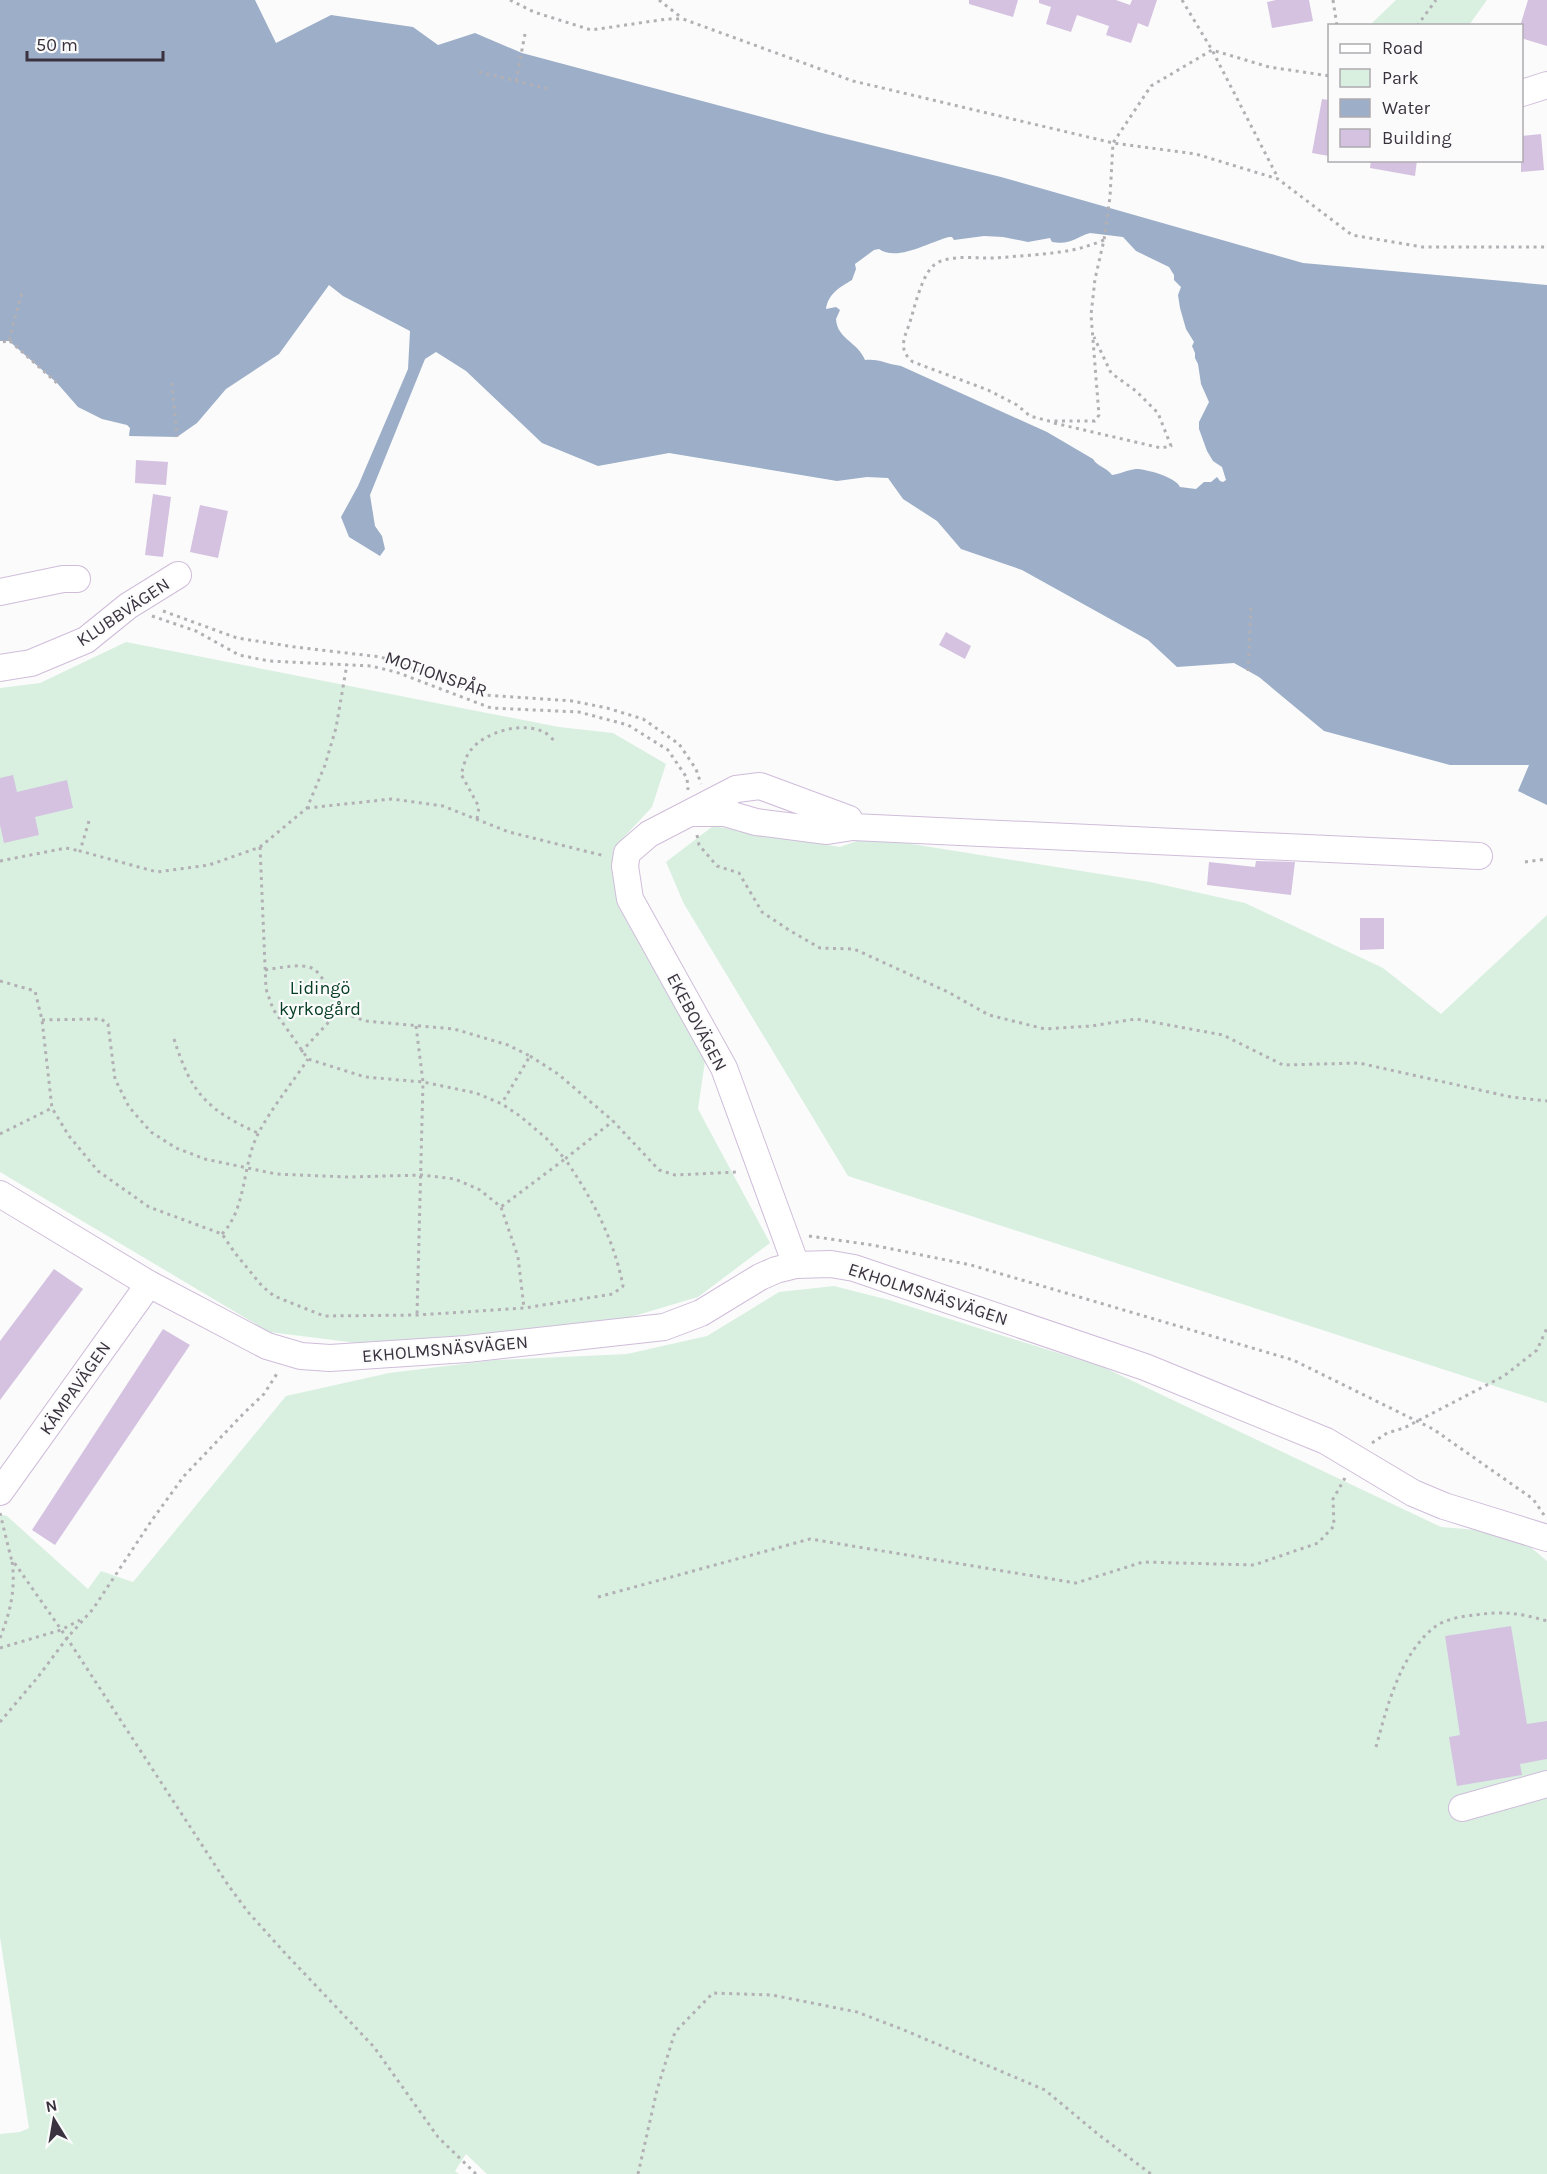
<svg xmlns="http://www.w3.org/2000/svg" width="1547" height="2174" viewBox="0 0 1547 2174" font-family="Karla,sans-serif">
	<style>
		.green { fill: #d9f0e1 }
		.water { fill: #9caec8; fill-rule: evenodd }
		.building { fill: #d4c2e0 }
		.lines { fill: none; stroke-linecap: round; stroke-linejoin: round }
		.minor-casing { stroke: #cfbdda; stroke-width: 28 }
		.path { stroke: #b2b0b4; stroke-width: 3; stroke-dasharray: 3 4.5; stroke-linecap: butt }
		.minor { stroke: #fff; stroke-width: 26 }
		.labels { text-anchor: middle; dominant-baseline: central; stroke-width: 4.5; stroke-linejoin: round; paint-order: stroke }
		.street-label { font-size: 18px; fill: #3a333f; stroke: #fbfbfb }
		.park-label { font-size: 18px; fill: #033c22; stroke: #fbfbfb }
	</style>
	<rect width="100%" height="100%" fill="#fbfbfb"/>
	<g class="green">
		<polygon points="1396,0 1487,0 1469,25 1370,25"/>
		<polygon points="126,642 559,727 613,733 666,764 652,807 613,849 618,906 705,1061 698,1109 770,1243 698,1297 624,1319 525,1332 365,1344 269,1332 0,1172 0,688 40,683"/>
		<polygon points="713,826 840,847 868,837 1150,882 1245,903 1383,968 1441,1014 1547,915 1547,1403 848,1176 684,904 666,862"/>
		<polygon points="834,1286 889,1300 1103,1367 1441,1527 1514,1533 1547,1561 1547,2174 487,2174 466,2154 455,2171 459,2174 0,2174 0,2134 20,2132 29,2128 0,1937 0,1514 7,1516 88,1589 101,1571 133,1582 286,1396 389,1373 495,1360 627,1354 707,1336 779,1292"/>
	</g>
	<path class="water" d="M0 0H255L276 43 331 15 413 27 438 45 475 33 522 53 822 133 1001 177 1303 263 1547 285V805L1518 791 1529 765H1450L1324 731 1259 677 1234 663 1177 667 1148 640 1022 570 961 549 937 521 903 499 888 478 867 477 837 481 669 453 598 466 542 443 466 371 436 352 425 359 370 495 375 526 382 536 385 549 380 556 349 537 341 517 358 486 408 369 410 331 343 296 329 285 279 354 226 389 197 423 177 437 129 436 130 428 127 425 102 419 78 407 57 383 9 341H0ZM1090 233 1123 237 1136 251 1169 267 1174 275V280L1181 287 1178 295 1180 308 1186 329 1194 342 1192 346 1195 353V358L1198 364 1201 384 1209 402 1199 422V429L1207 451 1213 461 1222 467 1226 480 1223 482 1220 481 1217 477 1211 482H1204L1196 489 1180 487C1176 477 1146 469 1136 469 1127 470 1120 474 1112 475 1106 467 1098 467 1093 459L1047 432 901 366C885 364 882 359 865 360 858 342 837 339 836 319L840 310 836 307 826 309C828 294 840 287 852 280L856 269 855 264 874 250 879 249C897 262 929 242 949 237H952L954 240 984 236 1003 237 1028 242 1050 238 1052 242C1071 245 1074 238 1090 233Z"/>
	<g class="building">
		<polygon points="969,0 1018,0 1013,17 969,4"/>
		<polygon points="1039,0 1116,0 1130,5 1132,0 1157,0 1148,27 1138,23 1131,43 1106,35 1109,26 1077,15 1071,32 1046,24 1051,7 1039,3"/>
		<polygon points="1276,0 1309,0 1313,21 1272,28 1267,2"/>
		<polygon points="1528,0 1547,0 1547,46 1521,38 1521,23"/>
		<polygon points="1322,99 1329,100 1329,156 1312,153"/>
		<polygon points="1541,134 1544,170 1521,172 1521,136"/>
		<polygon points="1371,160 1417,160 1415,176 1370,168"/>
		<polygon points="136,460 168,462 166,485 135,483"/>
		<polygon points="153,494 171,497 163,557 145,555"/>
		<polygon points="200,505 228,511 218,558 190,552"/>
		<polygon points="946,632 971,646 965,659 939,645"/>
		<polygon points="13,775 17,792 67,780 73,808 35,817 39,835 4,843 0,825 0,778"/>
		<polygon points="1256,861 1295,862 1291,895 1207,885 1209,862 1255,867"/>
		<polygon points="1360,918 1384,918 1384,949 1360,950"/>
		<polygon points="54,1269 83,1289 0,1400 0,1341"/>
		<polygon points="163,1329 190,1345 55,1545 32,1530"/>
		<polygon points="1511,1626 1527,1724 1547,1721 1547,1759 1520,1764 1522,1775 1457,1786 1449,1737 1460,1735 1445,1636"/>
	</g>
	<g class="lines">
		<g class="minor-casing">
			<g id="minor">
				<polyline points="1522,93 1547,85"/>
				<polyline points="0,592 63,579 77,579"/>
				<polyline points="0,668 31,663 86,640 128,606 178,575"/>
				<polyline points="692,813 725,813 756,822 827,831 853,827 849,819 760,786 736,789 649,834 627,853 625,866 630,899 724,1068 796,1265"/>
				<polyline points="853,827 1479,856"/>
				<polyline points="0,1194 149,1284 267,1346 301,1356 330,1358 467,1349 664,1327 701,1313 760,1277 776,1270 796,1265 831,1264 854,1268 1145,1367 1326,1441 1413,1493 1444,1506 1547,1538"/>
				<polyline points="0,1492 149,1284"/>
				<polyline points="1462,1808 1547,1784"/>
			</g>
		</g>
		<g class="path">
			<polyline points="510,0 534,12 591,30 667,19 683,19 853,81 1113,143 1196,154 1278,179 1352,235 1422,247 1547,247"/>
			<polyline points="659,0 682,18"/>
			<polyline points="1182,0 1212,50 1278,178"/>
			<polyline points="1333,0 1337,26"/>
			<polyline points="1417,26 1436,0"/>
			<polyline points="479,72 549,89"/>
			<polyline points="516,81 525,34"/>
			<path d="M1104 240C1089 246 1076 250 1060 252 1039 255 1017 256 996 258 979 259 947 253 933 266 921 277 914 310 909 325 903 340 899 351 913 362L988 390 1017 405 1030 416 1049 421H1095L1099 415 1098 403 1091 315 1095 279 1104 240 1110 197 1113 143 1151 86 1212 50 1269 67 1330 76"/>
			<polyline points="9,340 23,289"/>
			<polyline points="3,342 9,340 57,383"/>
			<polyline points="172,383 177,437"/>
			<polyline points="1054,423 1161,448 1171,446 1158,413 1136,391 1111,373 1094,337"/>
			<polyline points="163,611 237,638 295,647 381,657 485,695 572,701 607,708 643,719 679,744 696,769 701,784"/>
			<polyline points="152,616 196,631 239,655 269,661 371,666 396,672 491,708 579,712 628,725 668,750 687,778 688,790"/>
			<polyline points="1248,671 1251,606"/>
			<polyline points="307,808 392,799 443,806 509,832 605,856"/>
			<path d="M477 819 479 807 461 774C464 767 465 757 470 751 484 732 522 721 544 732 548 734 552 739 555 741"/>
			<polyline points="89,821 80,851 157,872 209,865 260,847 307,808 325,765 336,728 347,664"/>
			<polyline points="697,835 699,845 717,866 739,873 762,912 789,930 820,948 854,949 948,992 989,1015 1045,1029 1091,1026 1136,1019 1223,1035 1283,1065 1359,1063 1511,1097 1547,1101"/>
			<polyline points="260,847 266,989 273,1009 308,1059 365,1077 423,1082 476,1093 502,1104 520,1116 546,1138 565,1159 501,1207"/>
			<polyline points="0,861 66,848 80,851"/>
			<polyline points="1525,862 1547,859"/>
			<path d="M265 970C320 961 315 963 339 1011L365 1021 454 1029 508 1045 530 1056 502 1103"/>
			<path d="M0 981 35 991 42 1020 52 1108 69 1136 98 1171 149 1207 222 1234 235 1253 262 1286 274 1296 324 1316 417 1315 524 1308 613 1294 623 1286C614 1239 592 1198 565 1159L613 1121"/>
			<polyline points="42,1020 101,1019 108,1024 115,1079 129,1107 151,1132 176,1148 205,1159 276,1174 348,1177 422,1175 455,1179 480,1190 501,1207 518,1257 524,1308"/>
			<polyline points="416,1026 423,1082 417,1315"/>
			<path d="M174 1039C191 1093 207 1110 258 1133"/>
			<polyline points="301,1052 339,1011"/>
			<polyline points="530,1056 558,1074 613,1121 659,1170 675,1175 738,1172"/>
			<polyline points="0,1134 52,1108"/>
			<path d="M222 1234C247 1208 242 1165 258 1134 270 1110 293 1082 308 1059"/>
			<polyline points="809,1236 872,1245 971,1265 1293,1360 1433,1429 1533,1499 1544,1515"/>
			<polyline points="1372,1443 1387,1433 1404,1428 1504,1376 1537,1350 1547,1328"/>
			<polyline points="0,1513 11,1558 67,1638 228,1885 248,1912 284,1952 374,2047 438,2137 476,2174"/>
			<polyline points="598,1597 810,1539 1076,1583 1143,1562 1254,1565 1318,1543 1334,1526 1333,1499 1345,1478"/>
			<path d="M0 1638C10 1613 16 1589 12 1561"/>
			<polyline points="0,1648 61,1630 80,1620"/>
			<polyline points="0,1722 38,1677 67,1638 93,1609 152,1520 184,1476 244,1413 264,1394 278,1372"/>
			<path d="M1376 1747C1387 1707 1400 1653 1436 1626 1446 1619 1463 1616 1475 1615 1503 1611 1520 1613 1547 1621"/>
			<polyline points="638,2174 657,2090 675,2032 713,1993 772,1995 857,2012 904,2030 1045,2090 1099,2135 1151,2174"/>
		</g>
		<use href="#minor" class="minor"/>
	</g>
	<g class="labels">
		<g class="street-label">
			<text transform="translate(123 612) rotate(-34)">KLUBBVÄGEN</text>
			<text transform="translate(436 674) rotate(19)">MOTIONSPÅR</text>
			<text transform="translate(697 1022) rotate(62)">EKEBOVÄGEN</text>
			<text transform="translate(928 1294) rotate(18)">EKHOLMSNÄSVÄGEN</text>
			<text transform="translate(445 1349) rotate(-5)">EKHOLMSNÄSVÄGEN</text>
			<text transform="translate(75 1388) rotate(-55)">KÄMPAVÄGEN</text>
		</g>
		<g class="park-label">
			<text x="320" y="988">Lidingö<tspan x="320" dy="21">kyrkogård</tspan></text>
		</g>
	</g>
	<rect x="1328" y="24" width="195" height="138" fill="#fbfbfb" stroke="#aeabb0" stroke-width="1.5"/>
	<rect x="1340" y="44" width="30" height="9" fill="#ffffff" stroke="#aeabb0" stroke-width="1.5"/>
	<text x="1382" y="54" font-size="18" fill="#3a333f">Road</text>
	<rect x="1340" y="69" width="30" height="18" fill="#d9f0e1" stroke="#aeabb0" stroke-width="1.5"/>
	<text x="1382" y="84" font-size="18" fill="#3a333f">Park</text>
	<rect x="1340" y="99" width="30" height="18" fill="#9caec8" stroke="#aeabb0" stroke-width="1.5"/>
	<text x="1382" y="114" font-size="18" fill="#3a333f">Water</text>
	<rect x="1340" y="129" width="30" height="18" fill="#d4c2e0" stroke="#aeabb0" stroke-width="1.5"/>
	<text x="1382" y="144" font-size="18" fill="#3a333f">Building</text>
	<g transform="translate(54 2120) rotate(349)" stroke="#fbfbfb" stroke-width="4.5" paint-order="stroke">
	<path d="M0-4.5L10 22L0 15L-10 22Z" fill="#3a333f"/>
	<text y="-9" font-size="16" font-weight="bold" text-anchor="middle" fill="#3a333f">N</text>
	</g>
	<path d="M27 51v9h136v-9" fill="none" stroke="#3a333f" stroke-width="3"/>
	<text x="36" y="51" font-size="18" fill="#3a333f" stroke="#fbfbfb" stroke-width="4.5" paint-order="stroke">50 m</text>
</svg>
